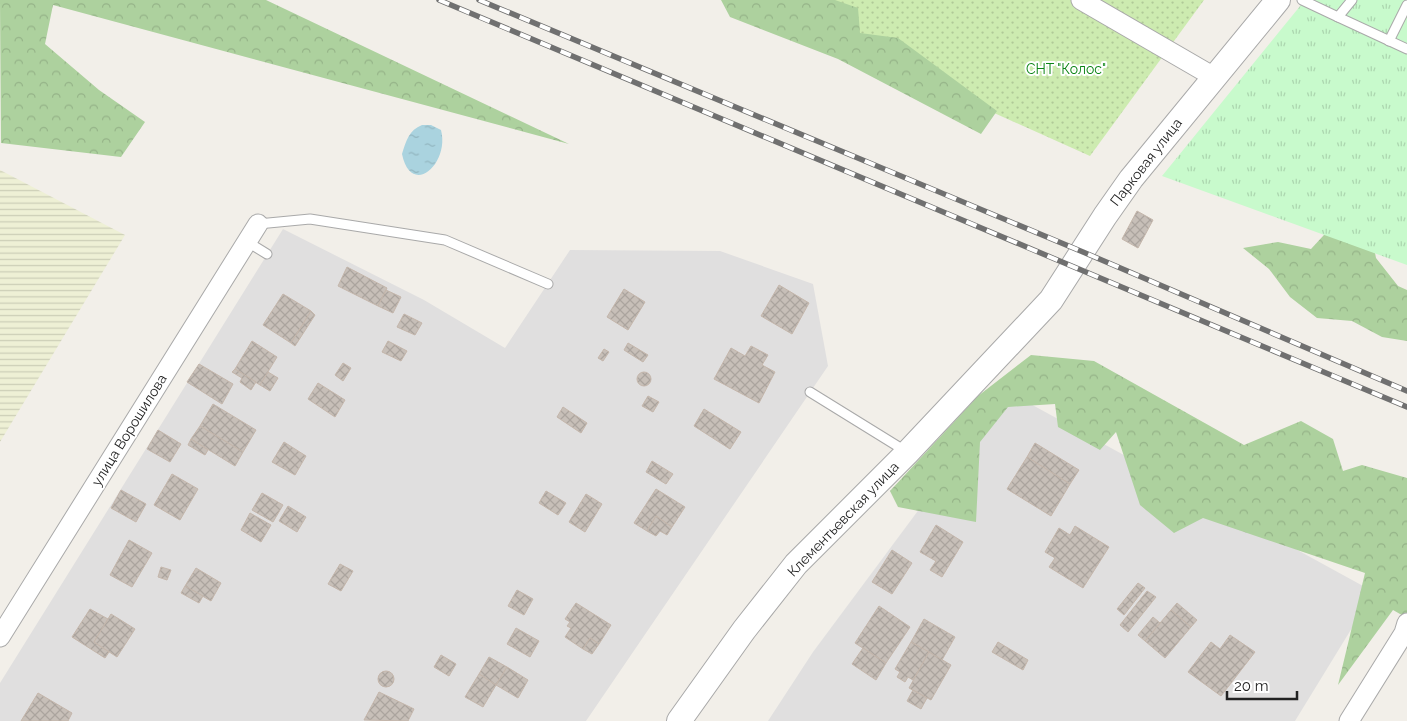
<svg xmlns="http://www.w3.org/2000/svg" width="1407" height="721" viewBox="0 0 1407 721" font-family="Raleway,sans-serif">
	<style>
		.residential { fill: #e0dfdf }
		.farmland { fill: url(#farmland-rules) }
		.grass { fill: url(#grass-dots) }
		.forest { fill: url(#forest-crowns) }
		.park { fill: url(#park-tufts) }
		.water { fill: url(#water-ripples) }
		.building { fill: url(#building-cross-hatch); stroke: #c4b6ab }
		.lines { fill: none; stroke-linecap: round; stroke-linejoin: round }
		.service-casing { stroke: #a9a9a9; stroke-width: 11 }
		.minor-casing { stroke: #a9a9a9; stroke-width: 21 }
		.tertiary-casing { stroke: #a9a9a9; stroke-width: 26 }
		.service { stroke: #fff; stroke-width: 9 }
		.minor { stroke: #fff; stroke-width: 19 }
		.tertiary { stroke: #fff; stroke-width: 24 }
		.rail-casing { stroke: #707070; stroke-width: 5.5 }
		.rail { stroke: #fff; stroke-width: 4; stroke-dasharray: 11; stroke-linecap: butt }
		.labels { text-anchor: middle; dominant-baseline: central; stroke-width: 4; stroke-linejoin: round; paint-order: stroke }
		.park-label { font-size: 14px; fill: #0c8416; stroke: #fff }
		.street-label { font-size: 14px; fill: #222; stroke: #fff }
	</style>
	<defs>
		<pattern id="farmland-rules" width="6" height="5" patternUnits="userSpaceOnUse" patternTransform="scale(1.25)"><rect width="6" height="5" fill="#eef0d5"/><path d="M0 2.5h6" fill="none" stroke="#ccceb7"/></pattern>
		<pattern id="grass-dots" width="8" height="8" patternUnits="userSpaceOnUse" patternTransform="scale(1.25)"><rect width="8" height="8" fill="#cdebb0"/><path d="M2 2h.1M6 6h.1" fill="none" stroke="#b0c997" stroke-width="1.8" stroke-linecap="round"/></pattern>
		<pattern id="forest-crowns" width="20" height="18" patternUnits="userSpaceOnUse" patternTransform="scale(1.25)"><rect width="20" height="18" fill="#add19e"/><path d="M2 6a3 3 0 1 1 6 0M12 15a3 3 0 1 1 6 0" fill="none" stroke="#95b388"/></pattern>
		<pattern id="park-tufts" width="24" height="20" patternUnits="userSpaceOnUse" patternTransform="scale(1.25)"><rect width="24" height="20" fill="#c8facc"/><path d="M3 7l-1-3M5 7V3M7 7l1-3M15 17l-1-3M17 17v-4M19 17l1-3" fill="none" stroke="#acd6af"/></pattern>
		<pattern id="water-ripples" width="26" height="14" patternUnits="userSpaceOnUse" patternTransform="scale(1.25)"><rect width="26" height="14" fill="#aad3df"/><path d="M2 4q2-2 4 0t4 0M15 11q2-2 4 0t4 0" fill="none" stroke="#92b5bf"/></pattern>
		<pattern id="building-cross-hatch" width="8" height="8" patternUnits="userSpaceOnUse" patternTransform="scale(1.25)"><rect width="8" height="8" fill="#c7bfb8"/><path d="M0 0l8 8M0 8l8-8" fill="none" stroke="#aba49e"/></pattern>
	</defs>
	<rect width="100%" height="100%" fill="#f2efe9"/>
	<g class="residential">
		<polygon points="283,229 424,300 505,348 570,250 720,251 813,284 828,366 586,721 0,721 0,683"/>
		<polygon points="1007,391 1374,592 1295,721 768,721 813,652"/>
	</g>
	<polygon class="farmland" points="0,170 125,235 0,442"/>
	<polygon class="grass" points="743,0 1204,0 1090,156"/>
	<g class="forest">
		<polygon points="0,0 266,0 569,144 53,5 45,44 99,90 145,122 121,157 1,143"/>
		<polygon points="721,0 835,0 858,8 860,33 898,38 997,111 981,134 838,59 730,17"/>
		<polygon points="1369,222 1376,258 1398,286 1407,290 1407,341 1382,337 1352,321 1317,318 1290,297 1269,269 1243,248 1278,242 1311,249 1335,223"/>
		<polygon points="1031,355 1094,361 1244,445 1301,421 1333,439 1343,471 1362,465 1407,478 1407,618 1393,610 1338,685 1365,573 1203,518 1174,533 1140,505 1116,432 1100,450 1058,427 1055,404 1008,407 980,442 976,522 898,507 890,491 978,396"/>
	</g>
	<polygon class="park" points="1305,0 1407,0 1407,265 1162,176"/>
	<path class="water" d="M422 125H431L441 130C450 164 411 198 402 154 406 141 409 130 422 125Z"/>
	<g class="building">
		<polygon points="1137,211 1153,220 1138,248 1122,239"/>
		<polygon points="347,267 387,288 378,306 338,286"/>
		<polygon points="779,285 809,303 792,334 761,316"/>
		<polygon points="624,289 645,302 628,330 607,317"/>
		<polygon points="386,290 401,297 393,313 378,306"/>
		<polygon points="283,294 311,311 291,343 263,325"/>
		<polygon points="311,311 315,315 295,346 291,343"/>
		<polygon points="404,314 422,323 415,335 397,327"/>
		<polygon points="252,341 277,357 260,385 235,369"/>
		<polygon points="388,341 407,351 401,361 382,352"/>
		<polygon points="628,343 648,355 643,362 624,350"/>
		<polygon points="751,346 768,355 762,365 775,372 759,403 714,379 731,348 745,356"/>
		<polygon points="604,349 609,352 603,361 598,358"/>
		<polygon points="343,363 351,368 343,381 335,375"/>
		<polygon points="199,364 233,384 222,404 187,382"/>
		<polygon points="235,369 256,382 251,390 240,382 242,378 232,372"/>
		<polygon points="268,372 278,378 270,391 260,385"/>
		<circle cx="644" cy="379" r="7"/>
		<polygon points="318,383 345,400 335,417 308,399"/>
		<polygon points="648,396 659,402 653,412 642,406"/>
		<polygon points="213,404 256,430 243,452 200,426"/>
		<polygon points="563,407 587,423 581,433 557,417"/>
		<polygon points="704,409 741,432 730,449 694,426"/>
		<polygon points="200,426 243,452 235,466 191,439"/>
		<polygon points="158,430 181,444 170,462 147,449"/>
		<polygon points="191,439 208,450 205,455 188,445"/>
		<polygon points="284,442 306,456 295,475 272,462"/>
		<polygon points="1035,443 1079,470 1070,484 1027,457"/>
		<polygon points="1027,457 1070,484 1051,516 1007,489"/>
		<polygon points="652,461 673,474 666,484 646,472"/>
		<polygon points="172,474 198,489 180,520 154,505"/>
		<polygon points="656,489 685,507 672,527 656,516 647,531 634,523"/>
		<polygon points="121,490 146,504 136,522 111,508"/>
		<polygon points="546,491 566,503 558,515 539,503"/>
		<polygon points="262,493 283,505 273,522 252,510"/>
		<polygon points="586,494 602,504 585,532 569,522"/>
		<polygon points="288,506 306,517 297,532 279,521"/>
		<polygon points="250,513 271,525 261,542 241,530"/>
		<polygon points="656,516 672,527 667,535 660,531 656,536 647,531"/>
		<polygon points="936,525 963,542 942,577 930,570 936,561 920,552"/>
		<polygon points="1075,526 1109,547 1083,588 1049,567 1055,558 1045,552 1059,528 1070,535"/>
		<polygon points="129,540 152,553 132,587 110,575"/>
		<polygon points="892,550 912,563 892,594 872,582"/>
		<polygon points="340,564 353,571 341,591 328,584"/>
		<polygon points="161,567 171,570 167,580 158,577"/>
		<polygon points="196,568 221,583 211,601 185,586"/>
		<polygon points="1138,583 1145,588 1124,615 1117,609"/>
		<polygon points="185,586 203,596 199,603 181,593"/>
		<polygon points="517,590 533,599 524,615 508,606"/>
		<polygon points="1147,591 1156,597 1128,632 1120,625"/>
		<polygon points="576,603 611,625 599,644 590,638 583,649 565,637 571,628 567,626 570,622 565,619"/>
		<polygon points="1177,603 1197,620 1191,627 1171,610"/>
		<polygon points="879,606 910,627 886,663 855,643"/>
		<polygon points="90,609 108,619 94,642 109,652 105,658 72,637"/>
		<polygon points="1171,610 1191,627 1165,658 1145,641"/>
		<polygon points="111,614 135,629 117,657 94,642"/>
		<polygon points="1153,617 1160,623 1145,641 1138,635"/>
		<polygon points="924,619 955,637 942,660 911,642"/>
		<polygon points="516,628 539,641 530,657 507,644"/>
		<polygon points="1230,635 1255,652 1221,696 1188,672 1211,642 1220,649"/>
		<polygon points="590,638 599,644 592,654 583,649"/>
		<polygon points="911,642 929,652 913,680 908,677 905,682 897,677 900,672 895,669"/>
		<polygon points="998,642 1028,660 1023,670 992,652"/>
		<polygon points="863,648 886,663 876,680 852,664"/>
		<polygon points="929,652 951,665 931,700 909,688"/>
		<polygon points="441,655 456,664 449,676 434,667"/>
		<polygon points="489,657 507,667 496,685 479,674"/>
		<polygon points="507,667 528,680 518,698 496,685"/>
		<circle cx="386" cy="679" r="8"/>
		<polygon points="479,674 496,685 483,707 465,697"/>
		<polygon points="913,690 927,698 921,709 907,701"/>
		<polygon points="379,692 414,709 408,721 364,720"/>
		<polygon points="38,693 72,713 68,721 21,721"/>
	</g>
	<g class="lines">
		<g class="service-casing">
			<g id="service">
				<polyline points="1302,0 1338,17"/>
				<polyline points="1352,0 1338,17 1407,49"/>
				<polyline points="1389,41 1407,5"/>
				<polyline points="258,224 310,219 445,240 548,284"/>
				<polyline points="246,241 267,254"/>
				<polyline points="810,392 907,452"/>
			</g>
		</g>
		<g class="minor-casing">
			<g id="minor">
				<polyline points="1081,0 1214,77"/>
				<polyline points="0,637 258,224"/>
				<polyline points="1349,721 1404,633 1407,623"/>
			</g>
		</g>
		<g class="tertiary-casing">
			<polyline id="tertiary" points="679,721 744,630 796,564 907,453 1051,300 1105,216 1131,179 1278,0"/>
		</g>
		<use href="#service" class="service"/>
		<use href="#minor" class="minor"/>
		<use href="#tertiary" class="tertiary"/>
		<g class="rail-casing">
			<g id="rail">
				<polyline points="439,0 1407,407"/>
				<polyline points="479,0 1083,252 1407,391"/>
			</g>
		</g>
		<use href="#rail" class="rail"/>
	</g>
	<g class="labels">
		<g class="park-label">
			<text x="1066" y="69">СНТ "Колос"</text>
		</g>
		<g class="street-label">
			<text transform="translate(1146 162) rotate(-52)">Парковая улица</text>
			<text transform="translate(129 430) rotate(-58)">улица Ворошилова</text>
			<text transform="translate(843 519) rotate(-46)">Клементьевская улица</text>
		</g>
	</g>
	<path d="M1227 691v8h70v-8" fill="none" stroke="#222222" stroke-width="2.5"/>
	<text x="1234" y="691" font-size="15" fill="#222222" stroke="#ffffff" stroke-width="4" paint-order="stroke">20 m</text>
</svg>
